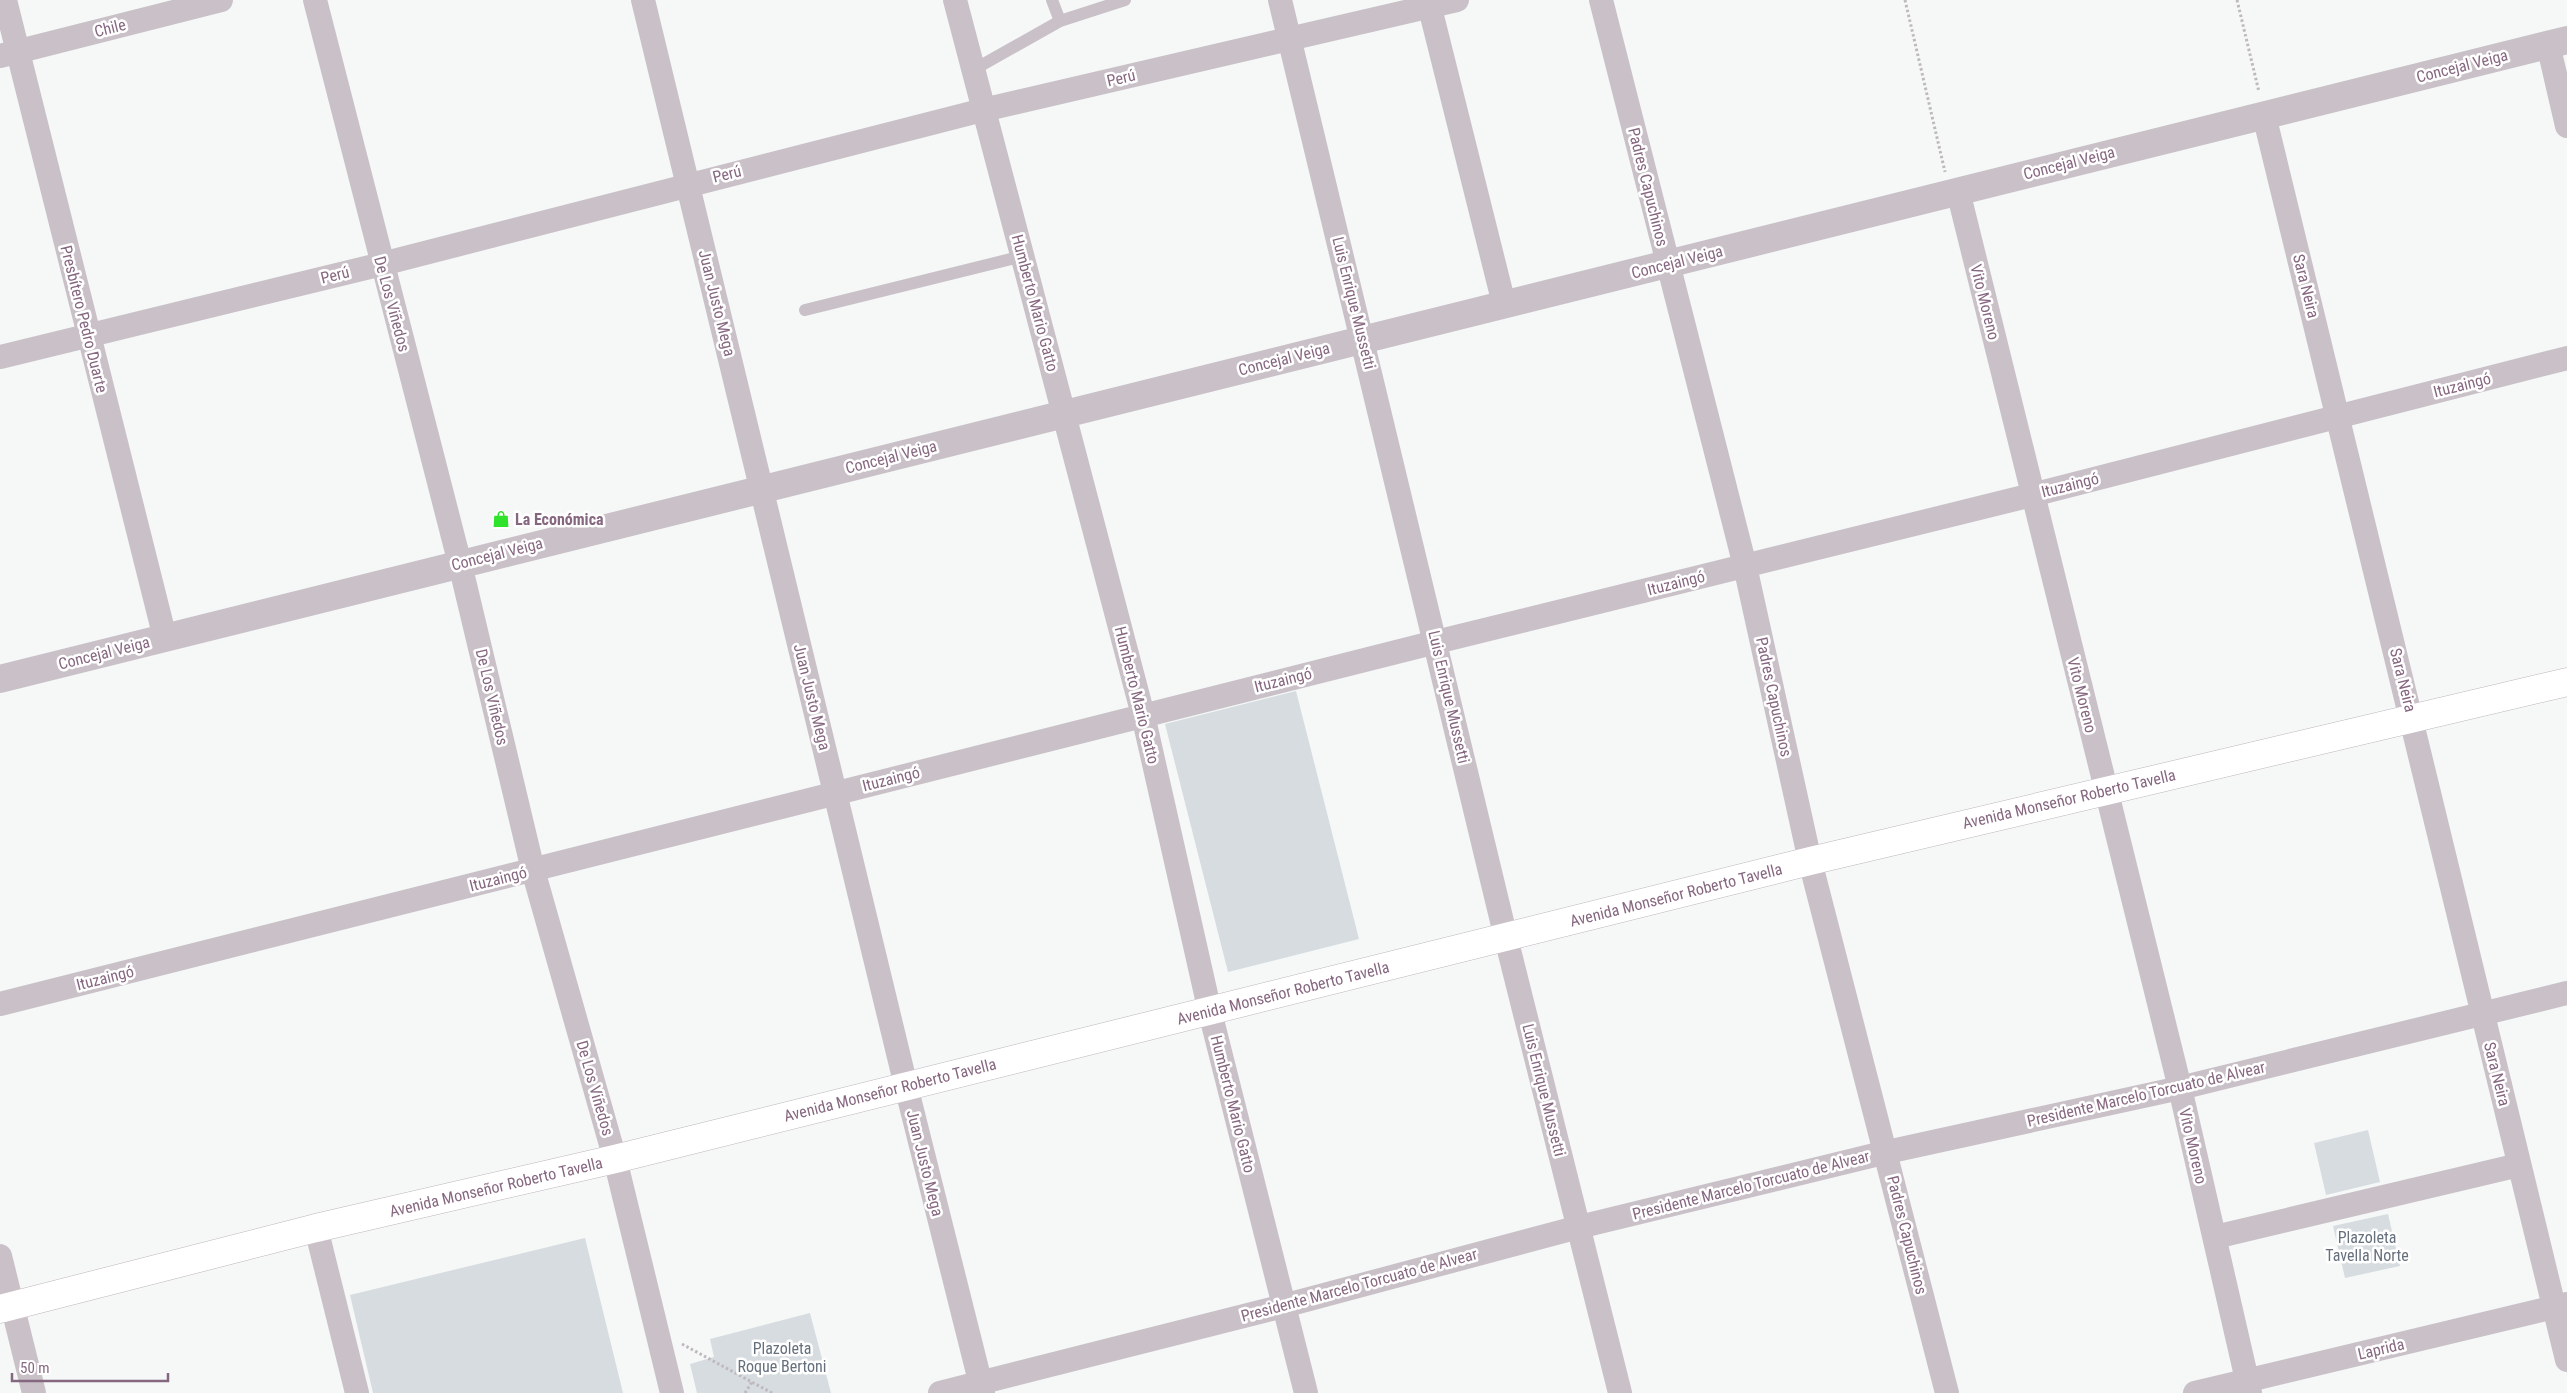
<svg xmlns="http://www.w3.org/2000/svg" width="2567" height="1393" viewBox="0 0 2567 1393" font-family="'Roboto Condensed',sans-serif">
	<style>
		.green { fill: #d6dcdf }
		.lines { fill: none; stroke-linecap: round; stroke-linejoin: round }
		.secondary-casing { stroke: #bfb5bd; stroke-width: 29 }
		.path { stroke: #bfb9be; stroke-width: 3; stroke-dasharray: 2.5 2.5; stroke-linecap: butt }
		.service { stroke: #c9c1c7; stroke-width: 12 }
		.minor { stroke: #c9c1c7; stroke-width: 24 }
		.tertiary { stroke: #c9c1c7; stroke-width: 28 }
		.secondary { stroke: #fff; stroke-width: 28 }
		.labels { text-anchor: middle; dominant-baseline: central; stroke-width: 5; stroke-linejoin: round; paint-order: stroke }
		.street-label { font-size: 16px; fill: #866780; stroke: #fff }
		.poi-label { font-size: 16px; font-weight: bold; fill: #866780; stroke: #fff; text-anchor: start }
		.park-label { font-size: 16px; fill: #66707d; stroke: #fff }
	</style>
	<rect width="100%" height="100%" fill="#f5f8f7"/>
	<g class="green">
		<polygon points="1296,691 1359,939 1228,972 1165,724"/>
		<polygon points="2368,1130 2380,1182 2326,1195 2314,1143"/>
		<polygon points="2388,1214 2400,1266 2345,1278 2333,1226"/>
		<polygon points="585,1238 623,1393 373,1393 350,1295"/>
		<polygon points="810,1313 831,1393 697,1393 690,1364 714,1357 710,1339"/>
	</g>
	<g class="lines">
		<g class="secondary-casing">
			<polyline id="secondary" points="0,1309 316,1228 615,1159 1810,861 2567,682"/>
		</g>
		<g class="path">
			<polyline points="1905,0 1945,172"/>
			<polyline points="2237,0 2259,92"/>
			<polyline points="682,1344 772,1393"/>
			<polyline points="745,1393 752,1382"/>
		</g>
		<g class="service">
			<polyline points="1052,0 1060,21"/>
			<polyline points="973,70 1060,21 1125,0"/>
			<polyline points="805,310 1023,256"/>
		</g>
		<g class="minor">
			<polyline points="5,0 165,638"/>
			<polyline points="315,0 460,564 533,870 615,1159 672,1393"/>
			<polyline points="643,0 906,1086 983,1393"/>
			<polyline points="955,0 1143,715 1210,1012 1306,1393"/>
			<polyline points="1280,0 1506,938 1620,1393"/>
			<polyline points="1428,0 1504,304"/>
			<polyline points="1601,0 1745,566 1810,861 1947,1393"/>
			<polyline points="2548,44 2567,126"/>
			<polyline points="0,56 221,0"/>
			<polyline points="2264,115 2567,1360"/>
			<polyline points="1958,191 2180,1088 2250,1393"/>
			<polyline points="0,357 382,264 983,110 1457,0"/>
			<polyline points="0,1004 1436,642 2032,495 2567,358"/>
			<polyline points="316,1228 357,1393"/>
			<polyline points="2215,1237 2519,1165"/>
			<polyline points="0,1256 34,1393"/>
			<polyline points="940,1393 1283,1306 1579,1227 1887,1152 2180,1088 2567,993"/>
			<polyline points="2195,1393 2567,1304"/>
		</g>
		<polyline class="tertiary" points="0,679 2567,40"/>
		<use href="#secondary" class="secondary"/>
	</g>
	<defs>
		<g id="shop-bare" transform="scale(1.35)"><path d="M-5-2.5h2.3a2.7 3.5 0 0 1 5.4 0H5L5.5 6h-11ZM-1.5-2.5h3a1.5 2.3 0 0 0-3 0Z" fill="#2fe22b" stroke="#fff" stroke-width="2.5" paint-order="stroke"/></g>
	</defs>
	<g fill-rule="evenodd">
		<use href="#shop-bare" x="501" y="519"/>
	</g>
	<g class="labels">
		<g class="street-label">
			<text transform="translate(110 28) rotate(-14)">Chile</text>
			<text transform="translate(2462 66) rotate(-14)">Concejal Veiga</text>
			<text transform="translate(1121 78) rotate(-13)">Perú</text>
			<text transform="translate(2069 163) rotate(-14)">Concejal Veiga</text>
			<text transform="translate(727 174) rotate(-14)">Perú</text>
			<text transform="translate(1648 187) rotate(76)">Padres Capuchinos</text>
			<text transform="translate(1677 262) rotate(-14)">Concejal Veiga</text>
			<text transform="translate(335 275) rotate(-14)">Perú</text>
			<text transform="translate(2306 286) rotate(76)">Sara Neira</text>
			<text transform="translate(1985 302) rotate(76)">Vito Moreno</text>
			<text transform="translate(717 303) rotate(76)">Juan Justo Mega</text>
			<text transform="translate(1035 303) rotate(75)">Humberto Mario Gatto</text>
			<text transform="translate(1354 303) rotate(76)">Luis Enrique Mussetti</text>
			<text transform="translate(392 304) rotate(75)">De Los Viñedos</text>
			<text transform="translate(84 319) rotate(76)">Presbítero Pedro Duarte</text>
			<text transform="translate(1284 359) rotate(-14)">Concejal Veiga</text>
			<text transform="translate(2462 385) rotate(-14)">Ituzaingó</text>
			<text transform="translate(891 457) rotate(-14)">Concejal Veiga</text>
			<text transform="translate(2070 485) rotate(-14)">Ituzaingó</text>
			<text transform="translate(497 554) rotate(-14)">Concejal Veiga</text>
			<text transform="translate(1676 583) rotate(-14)">Ituzaingó</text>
			<text transform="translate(104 653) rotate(-14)">Concejal Veiga</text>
			<text transform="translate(1283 680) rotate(-14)">Ituzaingó</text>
			<text transform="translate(2403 680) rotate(76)">Sara Neira</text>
			<text transform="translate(1137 695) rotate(76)">Humberto Mario Gatto</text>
			<text transform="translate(2082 695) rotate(76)">Vito Moreno</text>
			<text transform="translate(492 697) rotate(77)">De Los Viñedos</text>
			<text transform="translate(812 697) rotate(76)">Juan Justo Mega</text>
			<text transform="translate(1449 697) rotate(77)">Luis Enrique Mussetti</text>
			<text transform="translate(1774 697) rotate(78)">Padres Capuchinos</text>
			<text transform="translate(891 779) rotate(-14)">Ituzaingó</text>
			<text transform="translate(2069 799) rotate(-13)">Avenida Monseñor Roberto Tavella</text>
			<text transform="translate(498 879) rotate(-14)">Ituzaingó</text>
			<text transform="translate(1676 895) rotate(-14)">Avenida Monseñor Roberto Tavella</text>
			<text transform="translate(105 978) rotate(-14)">Ituzaingó</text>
			<text transform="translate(1283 993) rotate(-14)">Avenida Monseñor Roberto Tavella</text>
			<text transform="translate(2497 1074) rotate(76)">Sara Neira</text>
			<text transform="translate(595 1088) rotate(74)">De Los Viñedos</text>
			<text transform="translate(890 1090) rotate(-14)">Avenida Monseñor Roberto Tavella</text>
			<text transform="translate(1544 1090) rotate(76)">Luis Enrique Mussetti</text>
			<text transform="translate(2146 1094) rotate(-13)">Presidente Marcelo Torcuato de Alvear</text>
			<text transform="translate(1233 1104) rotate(76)">Humberto Mario Gatto</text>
			<text transform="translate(2193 1146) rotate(77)">Vito Moreno</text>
			<text transform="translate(925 1163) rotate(76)">Juan Justo Mega</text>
			<text transform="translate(1751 1185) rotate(-14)">Presidente Marcelo Torcuato de Alvear</text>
			<text transform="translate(496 1187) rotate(-13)">Avenida Monseñor Roberto Tavella</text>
			<text transform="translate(1907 1235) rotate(76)">Padres Capuchinos</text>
			<text transform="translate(1359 1285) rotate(-15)">Presidente Marcelo Torcuato de Alvear</text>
			<text transform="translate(2381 1349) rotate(-13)">Laprida</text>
		</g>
		<g class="poi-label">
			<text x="515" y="519">La Económica</text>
		</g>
		<g class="park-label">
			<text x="2367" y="1237">Plazoleta<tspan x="2367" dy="18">Tavella Norte</tspan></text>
			<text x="782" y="1348">Plazoleta<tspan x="782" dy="18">Roque Bertoni</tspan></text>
		</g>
	</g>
	<path d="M12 1373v8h156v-8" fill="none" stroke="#866780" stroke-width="2.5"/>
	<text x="20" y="1373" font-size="15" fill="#866780" stroke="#ffffff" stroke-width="4" paint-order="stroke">50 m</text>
</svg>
